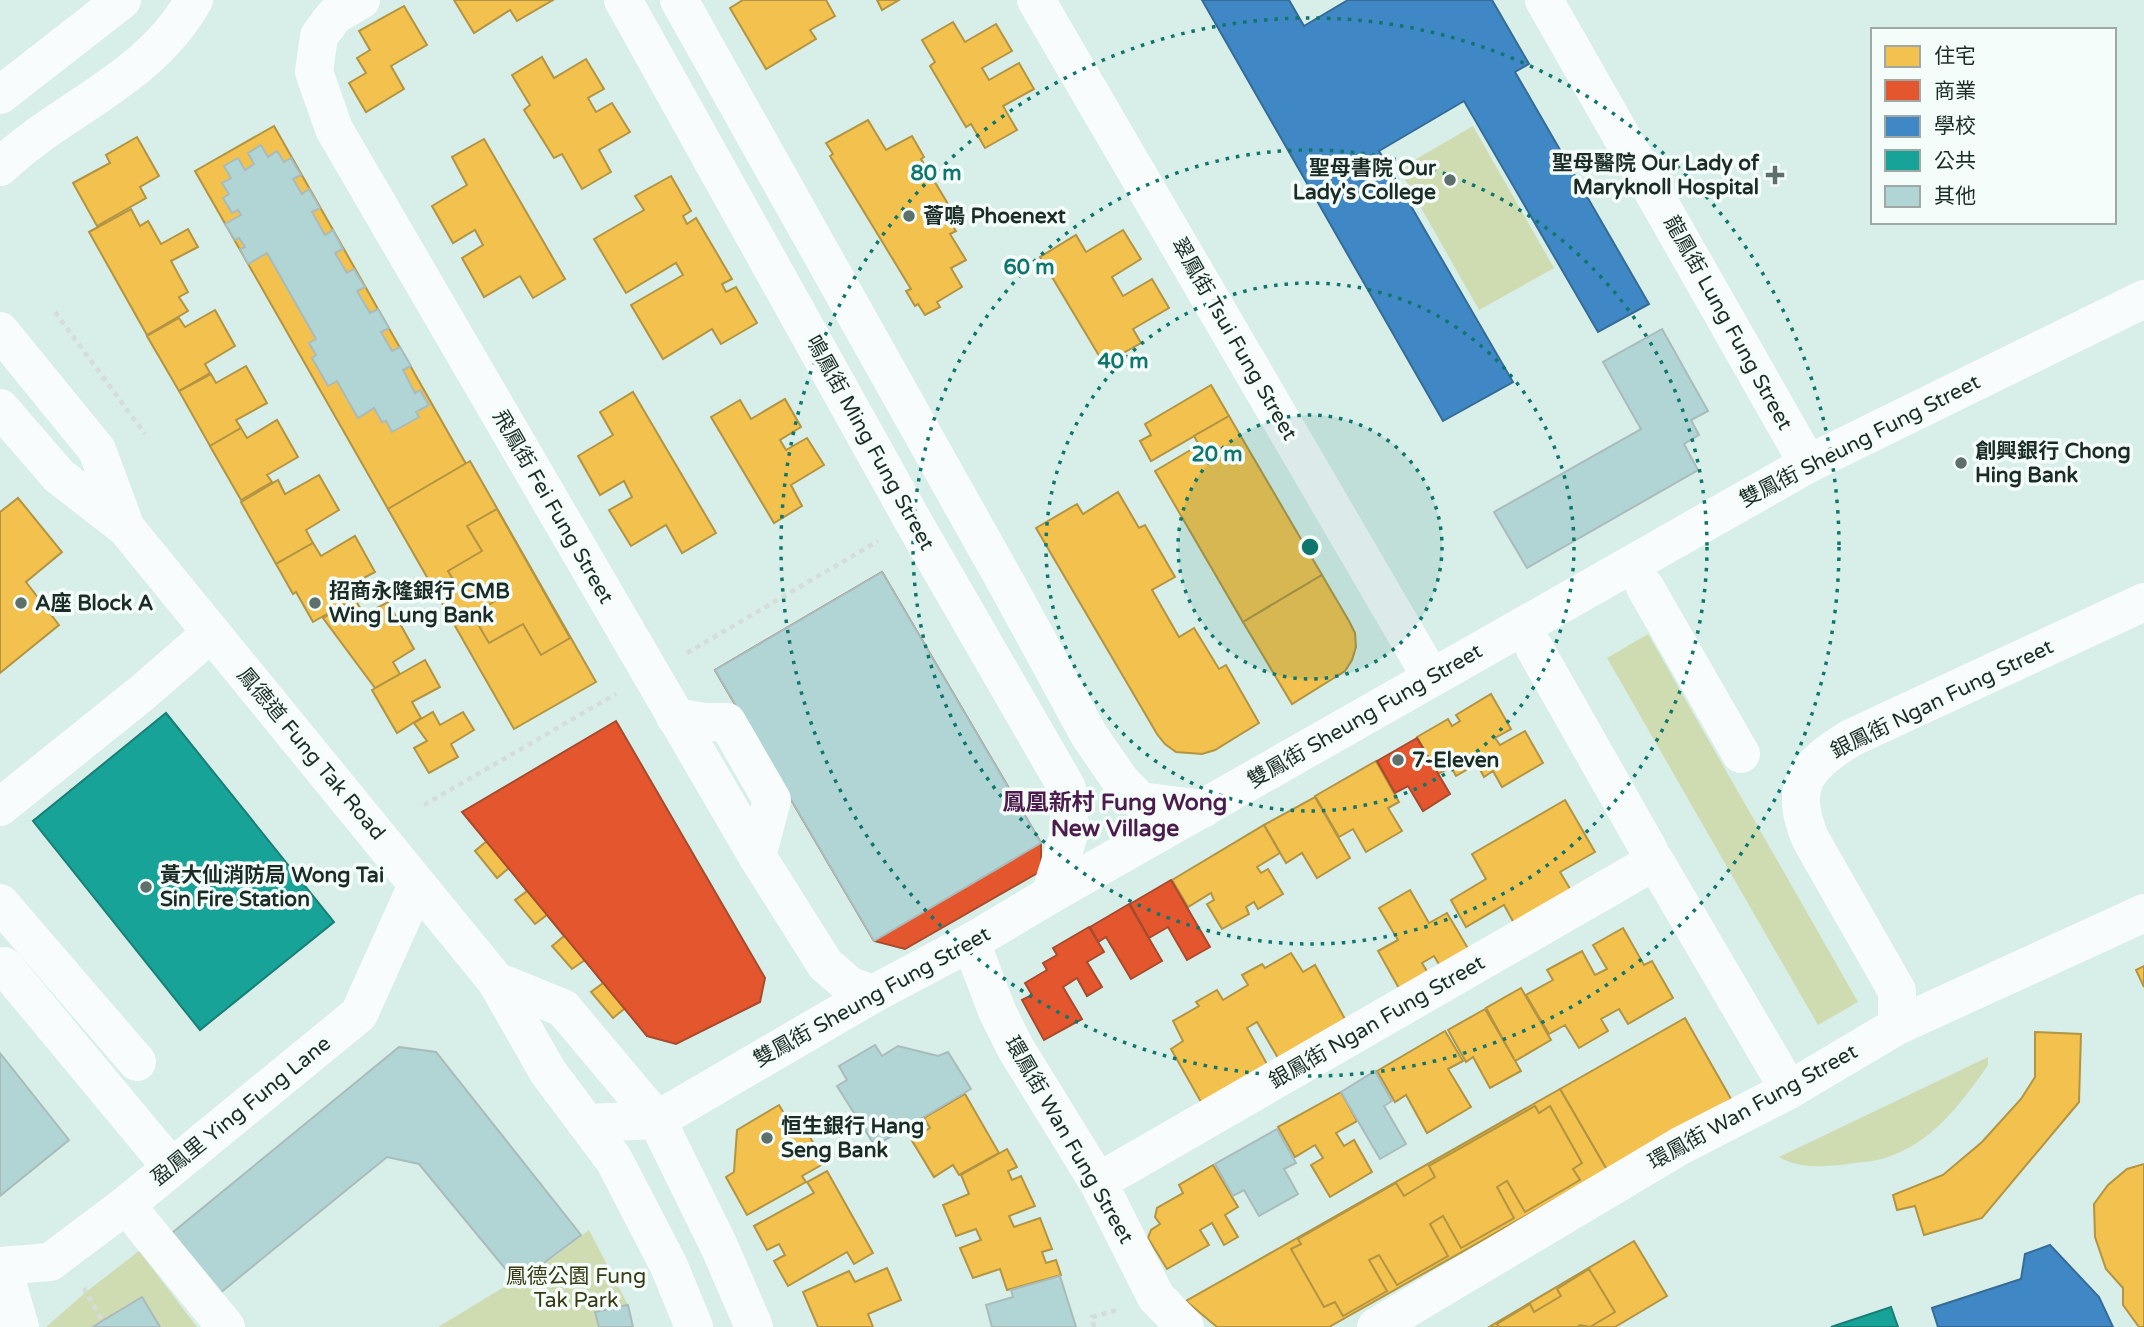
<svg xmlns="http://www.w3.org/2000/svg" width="2144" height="1327" viewBox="0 0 2144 1327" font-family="'Varela Round','Noto Sans TC',sans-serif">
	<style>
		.green { fill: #cfdcb2 }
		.homes { fill: #f2c14e; stroke: #b29442; stroke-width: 2 }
		.shops { fill: #e4572e; stroke: #a84a2c; stroke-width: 2 }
		.schools { fill: #3f88c5; stroke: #346c96; stroke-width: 2 }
		.public { fill: #17a398; stroke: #187f76; stroke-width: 2 }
		.building { fill: #b1d5d5; stroke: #a9bbba; stroke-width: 2 }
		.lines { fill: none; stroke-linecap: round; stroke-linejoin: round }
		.path { stroke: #d5dcda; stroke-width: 4.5; stroke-dasharray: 5 5; stroke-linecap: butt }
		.minor { stroke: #f9fcfc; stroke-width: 38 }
		.major { stroke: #f9fcfc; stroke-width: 38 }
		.ring { fill: none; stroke: #0f766e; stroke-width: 3.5; stroke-dasharray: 3.5 7 }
		.poi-dot { fill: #5d706b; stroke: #f5fdfa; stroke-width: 2.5 }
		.labels { text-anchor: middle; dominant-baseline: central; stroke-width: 7; stroke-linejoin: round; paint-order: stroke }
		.poi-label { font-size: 21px; font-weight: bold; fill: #1b2c27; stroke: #f5fdfa; text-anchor: start }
		.street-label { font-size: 21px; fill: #1b2c27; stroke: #f5fdfa }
		.park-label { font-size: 21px; fill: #373a12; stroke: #f5fdfa }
		.neighbourhood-label { font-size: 23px; font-weight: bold; fill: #4c1c4e; stroke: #f5fdfa }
		.centre { fill: #0f766e; stroke: #f5fdfa; stroke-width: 3.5 }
		.ring-label { font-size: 21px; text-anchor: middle; font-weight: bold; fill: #0f766e; stroke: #f5fdfa; stroke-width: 7; stroke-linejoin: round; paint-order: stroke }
	</style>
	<rect width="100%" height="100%" fill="#d8eee8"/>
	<g class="green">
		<polygon points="1473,126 1554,268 1479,310 1399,169"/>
		<polygon points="1648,634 1858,1002 1818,1025 1607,658"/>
		<path d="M1988 1057V1065C1962 1103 1931 1144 1885 1158 1873 1162 1860 1162 1848 1164 1825 1167 1799 1169 1779 1157Z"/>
		<polygon points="589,1230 628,1305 633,1327 438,1327 554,1257"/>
		<polygon points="139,1251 197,1327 46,1327 86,1292"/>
	</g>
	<g class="homes">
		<polygon points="454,0 553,0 517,21 510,10 474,33"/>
		<polygon points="743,0 826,0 835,16 810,30 816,39 766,69 730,8"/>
		<polygon points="877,0 899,0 882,10"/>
		<polygon points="404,6 427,45 391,66 404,89 366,112 349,83 366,73 357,58 370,50 359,31"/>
		<polygon points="953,22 965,42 996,24 1012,51 982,68 989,80 1019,63 1034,89 1003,106 1017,130 985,148 971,124 966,127 930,66 935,62 922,40"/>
		<polygon points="542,57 554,78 586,59 604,89 588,98 596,112 612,103 630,132 599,150 611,172 582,189 562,154 554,158 524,110 530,105 512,75"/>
		<polygon points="868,120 886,150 912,136 924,157 921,159 954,214 947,218 956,231 950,234 966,260 951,268 962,287 937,302 940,307 925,315 918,304 915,306 906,291 911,289 830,156 833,154 826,143"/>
		<polygon points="274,126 466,464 388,509 195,171"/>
		<polygon points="137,137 159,176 140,187 146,198 97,226 73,183 110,163 106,155"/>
		<polygon points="484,139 565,279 533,298 520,276 484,297 462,258 483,245 475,230 453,243 432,206 467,185 452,157"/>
		<polygon points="671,176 691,211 683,216 687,224 696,218 732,279 722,284 726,292 736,287 757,323 721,344 712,329 663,359 631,305 683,275 676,263 626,293 594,239 644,210 635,196"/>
		<polygon points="131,209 140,226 148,221 161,244 188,229 198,247 171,261 188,292 179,297 188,311 147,335 89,232"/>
		<polygon points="1123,230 1141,259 1112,277 1123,296 1152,279 1169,308 1133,329 1141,343 1104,364 1040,257 1076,235 1086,252"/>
		<polygon points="215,310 235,346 205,364 210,373 179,391 147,336 179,318 185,327"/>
		<polygon points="246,366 267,403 236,420 241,428 210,446 179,391 211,374 216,383"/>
		<polygon points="1211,385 1229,416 1151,461 1140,441 1151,435 1145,424"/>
		<polygon points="633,392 716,533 682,553 666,525 631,546 609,510 632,497 624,481 600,495 578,456 613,435 600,412"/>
		<polygon points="785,399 801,427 780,440 786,450 807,438 824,465 791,485 802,506 774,523 711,417 740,400 751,419"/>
		<polygon points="1229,416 1322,575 1243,622 1155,471 1199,445 1194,436"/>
		<polygon points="277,420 298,457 267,475 272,482 241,500 210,446 241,428 247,438"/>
		<polygon points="470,461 596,682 514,729 388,509"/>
		<polygon points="319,475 339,510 306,530 313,543 276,564 241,502 278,480 285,494"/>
		<polygon points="1118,492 1139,528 1145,525 1175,577 1152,590 1179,637 1194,628 1219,669 1226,665 1259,723 1215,750 1202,754 1176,752 1165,744 1157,734 1036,528 1077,504 1083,514"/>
		<polygon points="18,498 62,552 26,582 59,625 0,673 0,512"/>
		<polygon points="497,509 570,638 541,655 523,624 489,643 472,614 495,601 487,586 464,598 448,571 482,551 467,526"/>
		<polygon points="355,536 375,572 341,590 348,602 313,622 296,592 293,594 276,564 313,543 321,556"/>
		<polygon points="1322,575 1349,621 1355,633 1356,647 1352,660 1345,671 1292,704 1243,622"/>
		<polygon points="355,599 364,615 388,602 414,649 393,662 400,674 375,688 323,618"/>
		<polygon points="425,660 440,687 412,702 421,718 397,733 372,690"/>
		<polygon points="1491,694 1511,729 1495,738 1500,745 1525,731 1543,763 1502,787 1493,771 1484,777 1477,764 1456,776 1451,767 1438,774 1417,737 1448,719 1452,726 1460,721 1456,715"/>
		<polygon points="433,712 440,725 463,712 474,730 451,744 458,757 429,773 414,748 427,741 414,723"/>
		<polygon points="1376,761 1399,802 1388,808 1402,831 1366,852 1353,829 1339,837 1315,796"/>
		<polygon points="564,772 594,810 580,823 661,921 676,909 707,946 685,964 676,953 661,964 680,988 662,1002 650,988 613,1018 591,992 603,983 585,960 572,969 552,946 564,936 547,915 535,924 515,900 527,891 509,868 497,878 475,851 512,820 500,806 517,791 537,814 552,801 542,790"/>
		<polygon points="1315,797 1350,858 1317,878 1302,853 1286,863 1264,825"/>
		<polygon points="1565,800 1595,852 1560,872 1572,892 1515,925 1504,905 1466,927 1451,900 1486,879 1472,854"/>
		<polygon points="1264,825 1280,853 1257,867 1261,873 1268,869 1283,894 1258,909 1254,902 1246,907 1249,914 1222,929 1207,904 1214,900 1211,893 1188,907 1172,880"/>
		<polygon points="1410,890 1429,923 1447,913 1469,950 1440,966 1434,956 1422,963 1428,973 1400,990 1378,951 1398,940 1379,908"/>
		<polygon points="1623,928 1644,965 1652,961 1673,998 1628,1024 1619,1009 1601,1019 1608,1031 1579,1048 1565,1025 1549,1034 1526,995 1553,980 1547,970 1582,951 1595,975 1607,969 1593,945"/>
		<polygon points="1291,953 1303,972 1315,965 1345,1019 1278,1058 1257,1022 1247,1028 1267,1064 1201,1102 1171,1049 1183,1041 1173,1021 1199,1006 1196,1002 1217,990 1223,1000 1248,985 1242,975 1262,964 1265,968"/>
		<polygon points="2144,966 2144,987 2136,970"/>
		<polygon points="1521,988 1551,1040 1515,1061 1486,1008"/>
		<polygon points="1485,1009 1521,1071 1490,1088 1473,1057 1466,1062 1448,1030"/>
		<polygon points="1685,1018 1731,1099 1607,1170 1560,1089"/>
		<polygon points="1445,1031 1463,1061 1448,1069 1471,1107 1427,1133 1406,1095 1395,1102 1377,1071"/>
		<polygon points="2035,1032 2081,1034 2079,1102 1982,1218 1924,1235 1915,1206 1897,1210 1893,1195 1943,1175 1982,1142 2021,1099 2035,1077"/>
		<polygon points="1560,1089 1607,1170 1329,1327 1217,1327 1186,1301"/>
		<polygon points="1341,1092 1357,1121 1336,1133 1344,1146 1354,1140 1372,1172 1330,1197 1311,1165 1323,1158 1315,1145 1295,1157 1278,1127"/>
		<polygon points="965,1094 999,1153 959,1175 953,1165 934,1177 911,1139 930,1128 924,1118"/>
		<polygon points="779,1105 795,1132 804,1127 825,1163 802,1176 806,1182 747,1215 726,1177 734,1172 737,1130"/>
		<polygon points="1535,1106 1539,1113 1550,1106 1582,1163 1573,1169 1580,1180 1525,1212 1507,1181 1497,1187 1514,1218 1461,1248 1443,1216 1430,1224 1448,1256 1397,1285 1379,1255 1369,1260 1387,1291 1343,1316 1335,1302 1324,1307 1291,1249 1301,1244 1298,1239 1396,1183 1404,1196 1435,1177 1429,1166"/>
		<polygon points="1007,1149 1017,1167 1008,1171 1012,1180 1021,1176 1035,1206 1009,1216 1014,1227 1040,1218 1052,1249 1042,1252 1046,1263 1056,1260 1061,1275 1007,1290 1000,1269 973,1278 960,1248 981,1240 976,1229 956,1236 943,1205 969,1194 961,1175"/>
		<polygon points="2144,1164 2144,1327 2139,1327 2123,1305 2123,1288 2106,1269 2095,1237 2094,1204 2108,1185 2127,1169"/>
		<polygon points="1213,1165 1238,1207 1225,1215 1238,1237 1224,1245 1212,1223 1200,1230 1209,1245 1167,1269 1148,1238 1151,1230 1160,1224 1155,1217 1157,1208 1183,1193 1179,1185"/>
		<polygon points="827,1171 873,1253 854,1264 847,1252 788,1286 774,1261 785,1255 779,1244 767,1250 754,1226 814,1193 807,1182"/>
		<polygon points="1634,1241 1667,1296 1615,1327 1489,1327"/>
		<polygon points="887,1268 901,1300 868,1314 873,1327 818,1327 803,1292 849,1271 855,1282"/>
		<polygon points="1589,1269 1615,1312 1590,1327 1580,1325 1577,1327 1499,1327 1497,1324 1530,1304 1534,1312 1561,1296 1557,1289"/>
	</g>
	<g class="shops">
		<polygon points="882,572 1041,843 1041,871 905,949 874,941 715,670"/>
		<polygon points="616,721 765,978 760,1002 676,1044 647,1036 462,812"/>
		<polygon points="1417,738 1450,794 1423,811 1408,786 1395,793 1377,761"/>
		<polygon points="1171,880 1210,947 1187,960 1168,927 1149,938 1130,904"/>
		<polygon points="1129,904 1162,961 1131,979 1106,937 1098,942 1090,927"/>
		<polygon points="1089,927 1104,952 1087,962 1102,987 1087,996 1077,978 1063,987 1082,1019 1044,1040 1022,1000 1032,995 1025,983 1047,970 1043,963 1057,955 1053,948"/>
	</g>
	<g class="schools">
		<polygon points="1202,0 1289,0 1304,26 1348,0 1492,0 1529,64 1515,72 1649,304 1598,332 1464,101 1379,151 1513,382 1443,421"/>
		<polygon points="2050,1245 2099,1297 2113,1327 1938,1327 1932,1308 2021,1279 2025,1254"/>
	</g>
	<g class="public">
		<polygon points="166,713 334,922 200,1030 33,821"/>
		<polygon points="1891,1307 1898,1327 1831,1327"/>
	</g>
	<g class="building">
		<polygon points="261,145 268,157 277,151 284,162 291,158 301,175 293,179 302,194 309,189 320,208 312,212 325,235 333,230 343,249 335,253 347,273 354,269 365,287 357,291 370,313 378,309 389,328 381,332 392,351 400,347 411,366 403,370 415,393 420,390 429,405 416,412 419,417 392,432 386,421 382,422 374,408 358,418 337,381 328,386 312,358 316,355 309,343 316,339 267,253 248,264 240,249 245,247 239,238 235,240 225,224 241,215 238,210 232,213 223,198 229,194 222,183 231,178 224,166 238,158 245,170 254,164 248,153"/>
		<polygon points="1662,329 1708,411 1691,420 1699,435 1684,444 1698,470 1527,568 1494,512 1641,429 1603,362"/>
		<polygon points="882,572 1041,843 874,941 715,670"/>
		<polygon points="875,1045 882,1056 898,1046 938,1056 948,1052 971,1089 875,1146 837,1086 847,1080 839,1066"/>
		<polygon points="399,1047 436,1052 581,1235 517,1283 419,1164 387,1157 220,1293 172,1233"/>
		<polygon points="0,1053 69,1140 0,1196"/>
		<polygon points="1375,1071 1392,1101 1384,1106 1406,1144 1380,1159 1341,1092"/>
		<polygon points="1277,1129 1296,1163 1284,1169 1298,1194 1259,1216 1244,1190 1233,1196 1215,1164"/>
		<polygon points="1060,1276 1076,1327 992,1327 986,1305 1013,1297 1011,1290"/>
		<polygon points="142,1297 160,1327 93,1327 102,1321"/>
		<polygon points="628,1305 633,1327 599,1327 595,1312"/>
	</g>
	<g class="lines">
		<g class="path">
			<polyline points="55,312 145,434"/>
			<polyline points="687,653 878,541"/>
			<polyline points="424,805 616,694"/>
			<polyline points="84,1288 102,1321"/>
			<polyline points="1094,1327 1092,1317 1117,1310"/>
		</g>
		<g class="minor">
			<polyline points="361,0 334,16 319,36 314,72 334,129 757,856 825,964 850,986 873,994"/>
			<polyline points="623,0 913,521 1067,788 1070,831 1050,895"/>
			<polyline points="679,0 1009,588 1089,735 1120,780 1140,801 1203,809"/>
			<polyline points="1036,0 1431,677"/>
			<polyline points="1544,0 1808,464"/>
			<polyline points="1645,587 1741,754"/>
			<polyline points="1535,649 1649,850"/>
			<polyline points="675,717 705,722 727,722 772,800 757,856"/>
			<polyline points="0,807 142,693 211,633"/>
			<polyline points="0,903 137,1062"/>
			<polyline points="971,942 997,1011 1016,1049 1098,1182 1156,1297 1185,1327"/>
			<polyline points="4,966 171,1167"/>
			<path d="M1897 1026V991L1811 840C1788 787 1805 766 1851 738L2144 602"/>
			<polyline points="588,1123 657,1120 873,994 971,942 1050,895 1808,464 2144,299"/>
			<polyline points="1098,1182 1655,861 1789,1090"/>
			<polyline points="126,1205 226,1327"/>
			<polyline points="0,1266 50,1262 126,1205 359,1014 417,885"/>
			<polyline points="2,1266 20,1327"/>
			<polyline points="1376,1327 1680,1146 1789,1090 1897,1026 2144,913"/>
		</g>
		<g class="major">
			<polyline points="0,95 122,0"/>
			<path d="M0 167C63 107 149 80 194 0"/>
			<polyline points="0,331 97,450 126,528"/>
			<polyline points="0,408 59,476 126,528 496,981 548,1072 614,1160 669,1266 694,1327"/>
			<polyline points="496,981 563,1008 657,1120 719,1246 754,1327"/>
		</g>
	</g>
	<circle cx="1310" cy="547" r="132" fill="#0f766e" fill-opacity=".12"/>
	<g class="ring">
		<circle cx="1310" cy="547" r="132"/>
		<circle cx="1310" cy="547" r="264"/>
		<circle cx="1310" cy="547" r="397"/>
		<circle cx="1310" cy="547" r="529"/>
	</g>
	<g class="poi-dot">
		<path d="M1771.5 164.5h7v7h7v7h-7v7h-7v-7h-7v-7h7z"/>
		<circle cx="1450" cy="180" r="7"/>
		<circle cx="909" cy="216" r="7"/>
		<circle cx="1961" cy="463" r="7"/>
		<circle cx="21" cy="603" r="7"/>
		<circle cx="315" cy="603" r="7"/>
		<circle cx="1398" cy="760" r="7"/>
		<circle cx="146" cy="887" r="7"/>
		<circle cx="767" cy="1138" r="7"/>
	</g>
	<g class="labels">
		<g class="poi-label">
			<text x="1759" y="163" text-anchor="end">聖母醫院 Our Lady of<tspan x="1759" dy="24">Maryknoll Hospital</tspan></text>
			<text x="1436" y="168" text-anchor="end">聖母書院 Our<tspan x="1436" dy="24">Lady's College</tspan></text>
			<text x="923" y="216">薈鳴 Phoenext</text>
			<text x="1975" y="451">創興銀行 Chong<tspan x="1975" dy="24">Hing Bank</tspan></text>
			<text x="329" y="591">招商永隆銀行 CMB<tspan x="329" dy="24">Wing Lung Bank</tspan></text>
			<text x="35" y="603">A座 Block A</text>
			<text x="1412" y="760">7-Eleven</text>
			<text x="160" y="875">黃大仙消防局 Wong Tai<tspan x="160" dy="24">Sin Fire Station</tspan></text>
			<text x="781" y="1126">恒生銀行 Hang<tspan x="781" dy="24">Seng Bank</tspan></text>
		</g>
		<g class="street-label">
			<text transform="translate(1728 323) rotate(61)">龍鳳街 Lung Fung Street</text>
			<text transform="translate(1234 339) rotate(60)">翠鳳街 Tsui Fung Street</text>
			<text transform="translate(1860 441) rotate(-27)">雙鳳街 Sheung Fung Street</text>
			<text transform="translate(870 443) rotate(61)">鳴鳳街 Ming Fung Street</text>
			<text transform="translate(553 507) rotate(60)">飛鳳街 Fei Fung Street</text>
			<text transform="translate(1942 699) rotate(-26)">銀鳳街 Ngan Fung Street</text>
			<text transform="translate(1365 716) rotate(-30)">雙鳳街 Sheung Fung Street</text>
			<text transform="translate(311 754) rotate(50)">鳳德道 Fung Tak Road</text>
			<text transform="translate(872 997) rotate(-29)">雙鳳街 Sheung Fung Street</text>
			<text transform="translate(1377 1022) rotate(-30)">銀鳳街 Ngan Fung Street</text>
			<text transform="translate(1753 1107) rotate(-29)">環鳳街 Wan Fung Street</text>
			<text transform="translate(241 1111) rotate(-39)">盈鳳里 Ying Fung Lane</text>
			<text transform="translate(1069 1140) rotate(60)">環鳳街 Wan Fung Street</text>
		</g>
		<g class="park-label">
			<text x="576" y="1276">鳳德公園 Fung<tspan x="576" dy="24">Tak Park</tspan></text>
		</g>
		<g class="neighbourhood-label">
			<text x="1115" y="803">鳳凰新村 Fung Wong<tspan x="1115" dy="26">New Village</tspan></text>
		</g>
	</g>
	<circle cx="1310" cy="547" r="10" class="centre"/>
	<g class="ring-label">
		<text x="936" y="180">80 m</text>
		<text x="1029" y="274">60 m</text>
		<text x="1123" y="368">40 m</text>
		<text x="1217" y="461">20 m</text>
	</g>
	<rect x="1871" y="28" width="245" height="196" fill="#f5fdfa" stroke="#9ea9a6" stroke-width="2"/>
	<rect x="1885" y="46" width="35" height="21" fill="#f2c14e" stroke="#9ea9a6" stroke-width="2"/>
	<text x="1934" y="63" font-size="21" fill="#1b2c27">住宅</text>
	<rect x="1885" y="80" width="35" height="21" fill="#e4572e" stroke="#9ea9a6" stroke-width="2"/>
	<text x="1934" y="98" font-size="21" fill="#1b2c27">商業</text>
	<rect x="1885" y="116" width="35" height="21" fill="#3f88c5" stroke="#9ea9a6" stroke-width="2"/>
	<text x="1934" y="133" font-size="21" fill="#1b2c27">學校</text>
	<rect x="1885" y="150" width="35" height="21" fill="#17a398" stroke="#9ea9a6" stroke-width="2"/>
	<text x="1934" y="168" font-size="21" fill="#1b2c27">公共</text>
	<rect x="1885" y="186" width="35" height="21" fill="#b1d5d5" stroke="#9ea9a6" stroke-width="2"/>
	<text x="1934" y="203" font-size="21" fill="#1b2c27">其他</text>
</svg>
